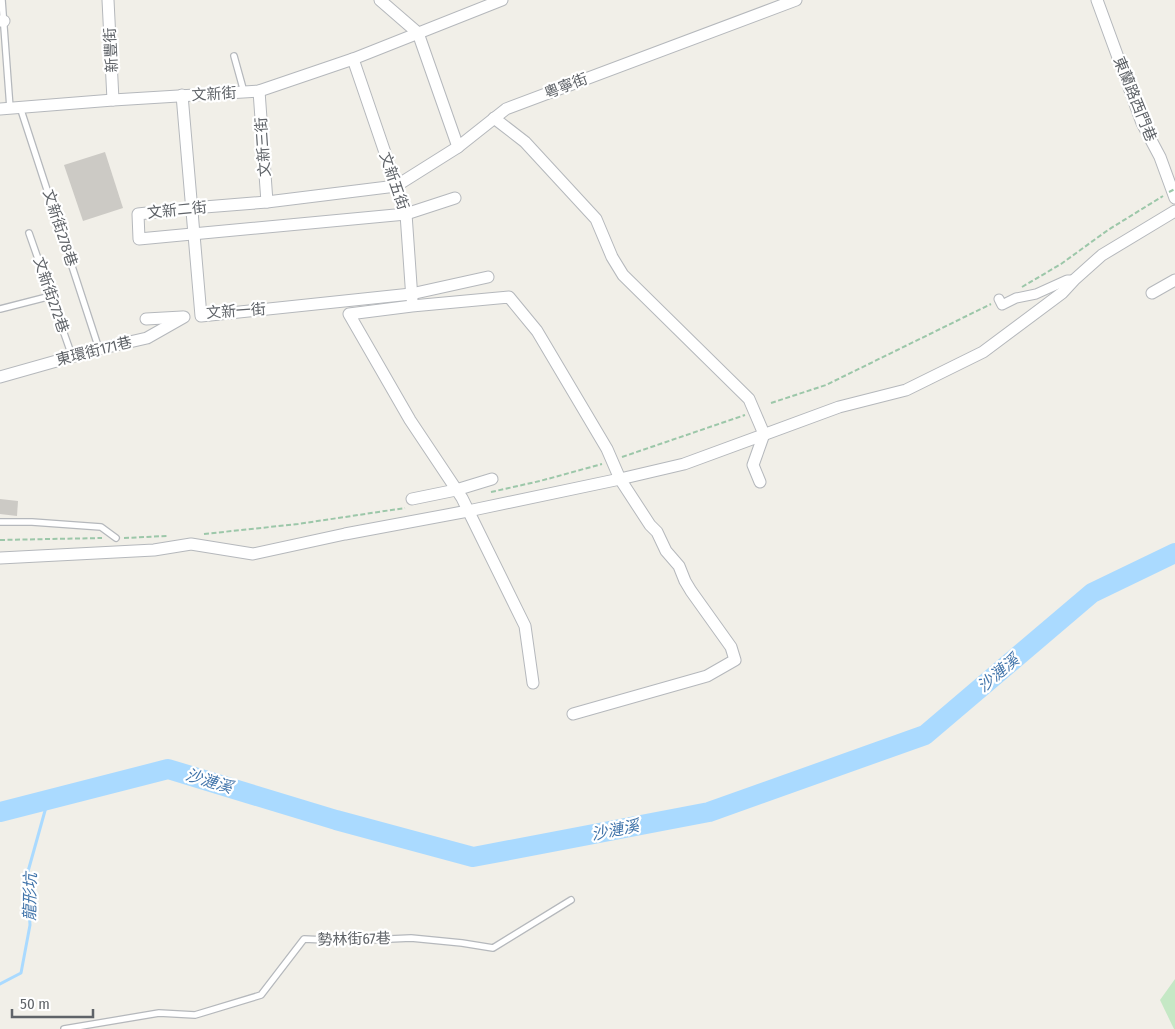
<svg xmlns="http://www.w3.org/2000/svg" width="1175" height="1029" viewBox="0 0 1175 1029" font-family="'Fira Sans Condensed','Noto Sans TC',sans-serif">
	<style>
		.green { fill: #c5e8c5 }
		.lines { fill: none; stroke-linecap: round; stroke-linejoin: round }
		.stream { stroke: #aadaff; stroke-width: 3 }
		.river { stroke: #aadaff; stroke-width: 20 }
		.building { fill: #cccac5 }
		.service-casing { stroke: #b5b8bc; stroke-width: 8 }
		.pedestrian-casing { stroke: #b5b8bc; stroke-width: 11 }
		.minor-casing { stroke: #b5b8bc; stroke-width: 13 }
		.path { stroke: #9cc7a9; stroke-width: 2; stroke-dasharray: 5 2.5; stroke-linecap: butt }
		.service { stroke: #fff; stroke-width: 5.5 }
		.pedestrian { stroke: #fff; stroke-width: 9 }
		.minor { stroke: #fff; stroke-width: 11 }
		.path-bridge { stroke: #9cc7a9; stroke-width: 2; stroke-dasharray: 5 2.5; stroke-linecap: butt }
		.labels { text-anchor: middle; dominant-baseline: central; stroke-width: 4.5; stroke-linejoin: round; paint-order: stroke }
		.street-label { font-size: 15px; fill: #5f6368; stroke: #fff }
		.water-label { font-size: 16px; font-style: italic; fill: #4174aa; stroke: #fff }
	</style>
	<rect width="100%" height="100%" fill="#f1efe8"/>
	<polygon class="green" points="1175,979 1175,1029 1174,1029 1160,1000"/>
	<g class="lines">
		<polyline class="stream" points="0,984 21,973 30,925 27,875 48,800"/>
		<polyline class="river" points="0,812 168,769 336,820 473,857 709,812 925,735 1092,593 1175,553"/>
	</g>
	<g class="building">
		<polygon points="105,152 123,208 83,221 64,165"/>
		<polygon points="0,499 18,501 17,516 0,514"/>
	</g>
	<g class="lines">
		<g class="service-casing">
			<g id="service">
				<polyline points="2,0 10,108"/>
				<polyline points="234,56 244,92"/>
				<polyline points="20,107 99,349"/>
				<polyline points="29,233 72,356"/>
				<polyline points="0,309 51,296"/>
				<polyline points="0,522 32,522 101,527 116,538"/>
				<polyline points="64,1029 159,1013 195,1015 261,995 304,939 347,941 411,938 462,943 493,948 571,900"/>
			</g>
		</g>
		<g class="pedestrian-casing">
			<polyline id="pedestrian" points="999,299 1002,305 1016,298 1036,294 1067,280 1074,280"/>
		</g>
		<g class="minor-casing">
			<g id="minor">
				<polyline points="108,0 113,100"/>
				<polyline points="380,0 418,33 458,147 506,109 796,0"/>
				<polyline points="1097,0 1142,123 1160,157 1175,198"/>
				<polyline points="0,21 4,21"/>
				<polyline points="353,59 406,214 412,299"/>
				<polyline points="259,91 267,202"/>
				<polyline points="182,95 201,316 411,294 488,277"/>
				<polyline points="0,109 113,100 259,91 353,59 502,0"/>
				<polyline points="494,118 525,142 596,219 612,257 623,275 749,399 764,434 753,465 760,482"/>
				<polyline points="455,198 406,214 139,239 138,214 192,208 267,202 396,186 458,147"/>
				<polyline points="1152,293 1175,280"/>
				<polyline points="146,319 182,317"/>
				<polyline points="0,377 99,349 147,338 184,317"/>
				<polyline points="412,499 456,490 492,479"/>
				<polyline points="0,558 154,550 191,544 253,554 345,534 468,511 620,479 684,464 839,407 906,390 983,352 1062,293 1074,280 1102,255 1175,211"/>
				<polyline points="533,683 525,626 462,498 410,420 349,314 412,306 509,297 537,331 607,449 620,479 650,525 657,532 666,551 679,566 685,581 691,591 731,647 735,660 707,676 573,714"/>
			</g>
		</g>
		<g class="path">
			<polyline points="1022,287 1061,264 1108,230 1163,196"/>
			<polyline points="771,403 826,385 991,304"/>
			<polyline points="622,457 745,415"/>
			<polyline points="491,492 540,481 602,464"/>
			<polyline points="204,534 298,524 405,508"/>
			<polyline points="124,538 167,536"/>
			<polyline points="0,540 102,538"/>
		</g>
		<use href="#service" class="service"/>
		<use href="#pedestrian" class="pedestrian"/>
		<use href="#minor" class="minor"/>
		<polyline class="path-bridge" points="1169,192 1175,189"/>
	</g>
	<g class="labels">
		<g class="street-label">
			<text transform="translate(111 50) rotate(-93)">新豐街</text>
			<text transform="translate(566 86) rotate(-21)">粵寧街</text>
			<text transform="translate(214 94) rotate(-3)">文新街</text>
			<text transform="translate(1135 99) rotate(68)">東蘭路西門巷</text>
			<text transform="translate(263 147) rotate(-94)">文新三街</text>
			<text transform="translate(394 181) rotate(71)">文新五街</text>
			<text transform="translate(177 210) rotate(-6)">文新二街</text>
			<text transform="translate(60 228) rotate(72)">文新街278巷</text>
			<text transform="translate(51 295) rotate(71)">文新街272巷</text>
			<text transform="translate(236 311) rotate(-4)">文新一街</text>
			<text transform="translate(94 351) rotate(-14)">東環街171巷</text>
			<text transform="translate(354 939) rotate(-1)">勢林街67巷</text>
		</g>
		<g class="water-label">
			<text transform="translate(998 673) rotate(-40)">沙漣溪</text>
			<text transform="translate(209 781) rotate(17)">沙漣溪</text>
			<text transform="translate(615 830) rotate(-11)">沙漣溪</text>
			<text transform="translate(30 897) rotate(-89)">龍形坑</text>
		</g>
	</g>
	<path d="M12 1009v8h81v-8" fill="none" stroke="#5f6368" stroke-width="2.5"/>
	<text x="20" y="1009" font-size="15" fill="#5f6368" stroke="#ffffff" stroke-width="4" paint-order="stroke">50 m</text>
</svg>
